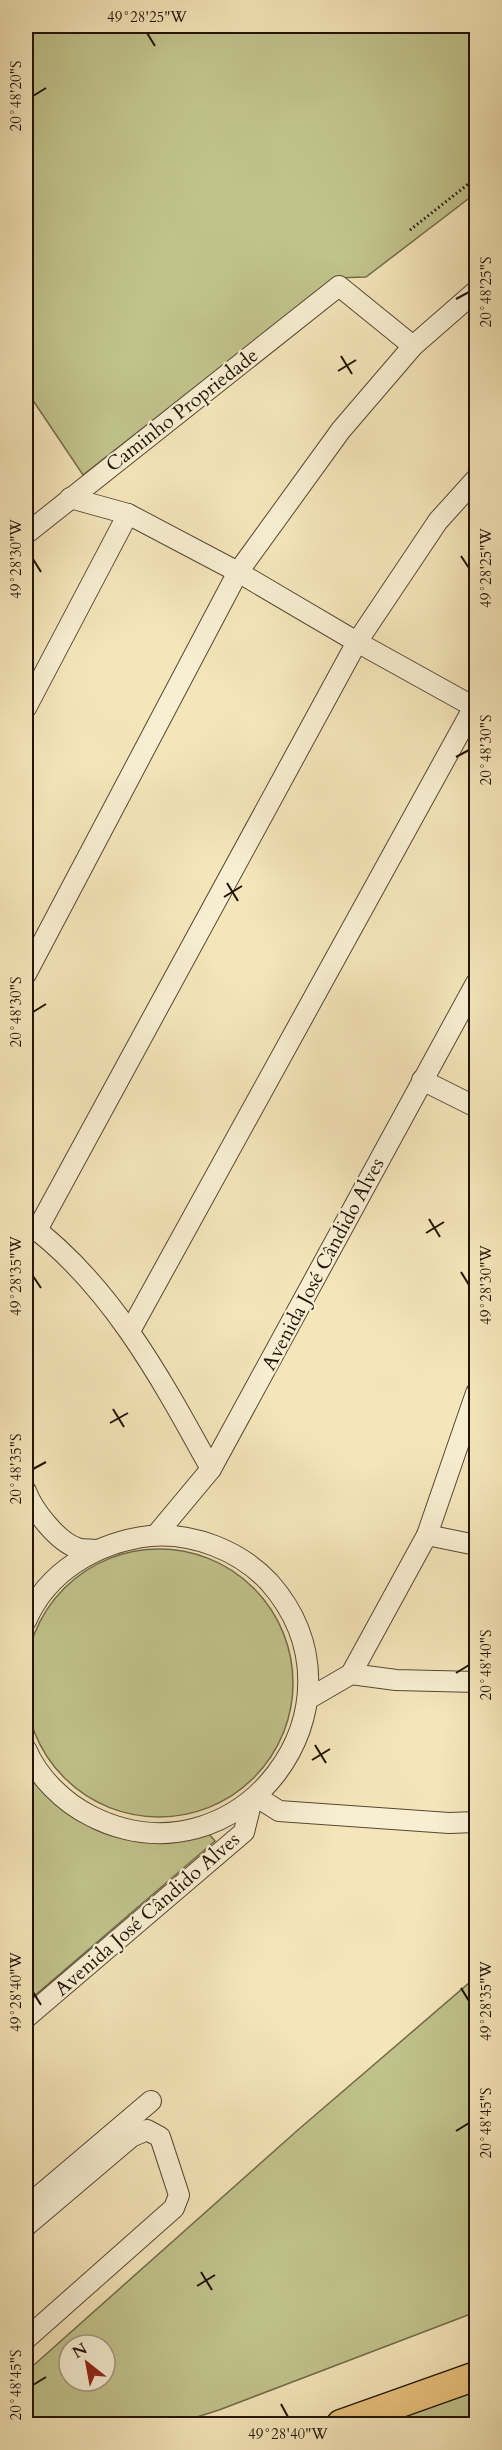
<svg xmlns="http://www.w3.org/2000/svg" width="502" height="2450" viewBox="0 0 502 2450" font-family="Cardo,serif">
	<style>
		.green { fill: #c1c38c; stroke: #716b4a; stroke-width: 1.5; fill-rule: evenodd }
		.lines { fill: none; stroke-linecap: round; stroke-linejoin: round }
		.minor-casing { stroke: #564835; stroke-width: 22 }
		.highway-casing { stroke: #211309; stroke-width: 31 }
		.path { stroke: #211309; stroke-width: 3; stroke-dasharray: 1.5 3; stroke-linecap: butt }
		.minor { stroke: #f8efd2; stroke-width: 20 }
		.highway { stroke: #eac37d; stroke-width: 28 }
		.ticks { fill: none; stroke: #211309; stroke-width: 2 }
		.labels { text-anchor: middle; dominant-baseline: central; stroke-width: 4.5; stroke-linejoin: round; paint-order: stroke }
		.street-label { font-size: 20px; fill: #211309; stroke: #f8efd2 }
		.neatline { fill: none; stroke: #211309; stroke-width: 2 }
		.ticks-label { font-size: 15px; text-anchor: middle; fill: #211309 }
	</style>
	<rect width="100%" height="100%" fill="#f5e6ba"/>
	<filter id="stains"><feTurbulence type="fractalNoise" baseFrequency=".00333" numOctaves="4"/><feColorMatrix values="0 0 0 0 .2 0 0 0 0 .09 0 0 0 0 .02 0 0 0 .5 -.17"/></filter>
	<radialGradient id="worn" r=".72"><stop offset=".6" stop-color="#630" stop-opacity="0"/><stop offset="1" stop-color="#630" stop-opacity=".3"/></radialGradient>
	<g class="green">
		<polygon points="26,26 476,26 476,193 366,277 335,278 83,475 26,390"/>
		<circle cx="159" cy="1683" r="134"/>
		<path d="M26 1765C42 1782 63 1808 82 1822 118 1847 169 1844 209 1834L215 1841 26 2003Z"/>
		<path d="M476 1977V2312L219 2410 175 2424H26V2372L299 2129ZM69 2345H105V2381H69Z"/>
		<polygon points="476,2387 476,2424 375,2424"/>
	</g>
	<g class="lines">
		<g class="minor-casing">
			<g id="minor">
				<polyline points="70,498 128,514 238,572 357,642 476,708"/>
				<polyline points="26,534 339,286 413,346"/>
				<polyline points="26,708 128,514"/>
				<polyline points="26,974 238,572 341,430 413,346 476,291"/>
				<polyline points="422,1080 476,1107"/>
				<path d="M26 1222C110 1283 162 1380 211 1469"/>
				<polyline points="37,1230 357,642 438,521 476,479"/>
				<polyline points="130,1331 476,703"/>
				<path d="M26 1491C33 1510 57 1541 77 1548 82 1550 90 1549 96 1550"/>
				<polyline points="156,1535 211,1469 476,983"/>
				<polyline points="427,1535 476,1545"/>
				<path d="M26 1621C47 1571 98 1542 150 1536 193 1532 240 1551 269 1582 379 1706 238 1890 91 1816 63 1802 38 1777 26 1749"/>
				<polyline points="351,1674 396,1680 476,1682"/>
				<polyline points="308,1699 351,1674 427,1535 476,1393"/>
				<polyline points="257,1797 279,1811 449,1823 476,1822"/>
				<polyline points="26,2018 244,1832 252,1800"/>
				<polyline points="26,2207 151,2101"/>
				<polyline points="26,2226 131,2137 147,2130 160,2137 179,2195 174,2208 26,2339"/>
			</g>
		</g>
		<g class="highway-casing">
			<polyline id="highway" points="341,2424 476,2376"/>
		</g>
		<polyline class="path" points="410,230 476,178"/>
		<use href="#minor" class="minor"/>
		<use href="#highway" class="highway"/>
	</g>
	<path class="ticks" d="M147 33 155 46M33 96 46 88M456 299 469 292M341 356 352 374M338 371 356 360M461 556 469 568M33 559 41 572M456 757 469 750M227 883 238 901M224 897 242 886M33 1012 46 1004M429 1219 440 1237M426 1233 444 1222M461 1272 469 1285M33 1276 41 1288M113 1409 124 1427M110 1423 128 1413M33 1469 46 1462M456 1673 469 1665M315 1745 326 1763M312 1760 330 1749M461 1988 469 2001M33 1992 41 2005M456 2131 469 2123M201 2272 212 2290M197 2286 215 2275M33 2385 46 2377M281 2404 288 2417"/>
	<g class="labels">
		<g class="street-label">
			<text transform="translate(182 410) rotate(-38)">Caminho Propriedade</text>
			<text transform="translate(323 1264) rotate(-62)">Avenida José Cândido Alves</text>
			<text transform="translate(147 1914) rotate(-41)">Avenida José Cândido Alves</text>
		</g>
	</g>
	<rect width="502" height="2450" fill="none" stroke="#f5e6ba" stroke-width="66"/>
	<g transform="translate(87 2363) rotate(329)"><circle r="28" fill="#f8efd2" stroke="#a29782" stroke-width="1.5"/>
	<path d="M0-4.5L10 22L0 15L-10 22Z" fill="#8f2418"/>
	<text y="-9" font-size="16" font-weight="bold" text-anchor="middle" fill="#211309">N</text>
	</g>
	<rect x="33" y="33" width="436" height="2384" class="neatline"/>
	<g class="ticks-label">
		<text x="147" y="22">49°28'25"W</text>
		<text transform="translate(16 96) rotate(-90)" y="5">20°48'20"S</text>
		<text transform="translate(486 292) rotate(-90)" y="5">20°48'25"S</text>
		<text transform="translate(16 559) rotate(-90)" y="5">49°28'30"W</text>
		<text transform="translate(486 568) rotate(-90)" y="5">49°28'25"W</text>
		<text transform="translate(486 750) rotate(-90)" y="5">20°48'30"S</text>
		<text transform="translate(16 1012) rotate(-90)" y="5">20°48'30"S</text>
		<text transform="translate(16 1276) rotate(-90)" y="5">49°28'35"W</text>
		<text transform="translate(486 1285) rotate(-90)" y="5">49°28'30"W</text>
		<text transform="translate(16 1469) rotate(-90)" y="5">20°48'35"S</text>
		<text transform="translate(486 1665) rotate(-90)" y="5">20°48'40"S</text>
		<text transform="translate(16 1992) rotate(-90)" y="5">49°28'40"W</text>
		<text transform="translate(486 2001) rotate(-90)" y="5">49°28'35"W</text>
		<text transform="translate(486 2123) rotate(-90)" y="5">20°48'45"S</text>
		<text transform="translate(16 2385) rotate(-90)" y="5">20°48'45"S</text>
		<text x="288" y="2439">49°28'40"W</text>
	</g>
	<rect width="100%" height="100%" filter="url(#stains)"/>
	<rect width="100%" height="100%" fill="url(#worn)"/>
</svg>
